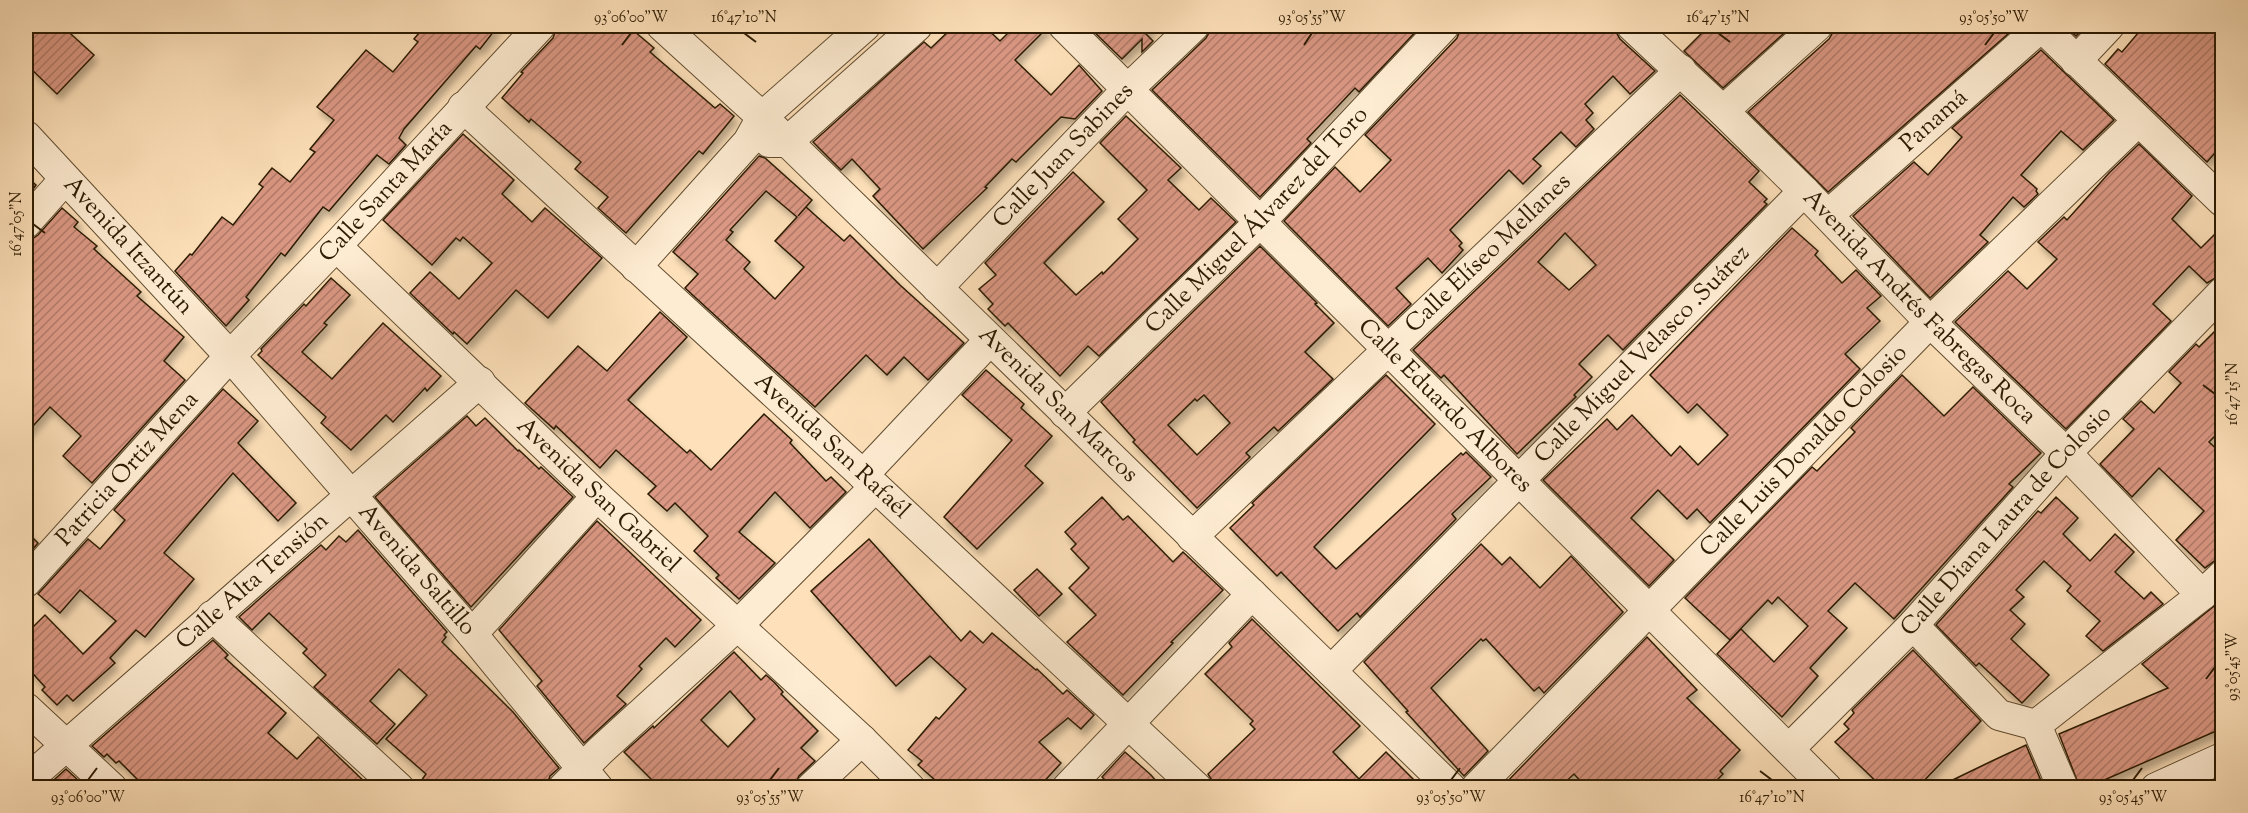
<svg xmlns="http://www.w3.org/2000/svg" width="2248" height="813" viewBox="0 0 2248 813" font-family="'Sorts Mill Goudy',serif">
	<style>
		.building { fill: url(#building-hatch); stroke: #2c1b02; stroke-width: 1.5; fill-rule: evenodd; filter: url(#shadow) }
		.lines { fill: none; stroke-linecap: round; stroke-linejoin: round }
		.minor-casing { stroke: #604c30; stroke-width: 32 }
		.minor { stroke: #feecd2; stroke-width: 30 }
		.ticks { fill: none; stroke: #2c1b02; stroke-width: 2 }
		.labels { text-anchor: middle; dominant-baseline: central; stroke-width: 4.5; stroke-linejoin: round; paint-order: stroke }
		.street-label { font-size: 24px; fill: #2c1b02; stroke: #feecd2 }
		.neatline { fill: none; stroke: #2c1b02; stroke-width: 2 }
		.ticks-label { font-size: 15px; text-anchor: middle; fill: #2c1b02 }
	</style>
	<defs>
		<pattern id="building-hatch" width="6" height="6" patternUnits="userSpaceOnUse" patternTransform="scale(1.5)"><rect width="6" height="6" fill="#da9783"/><path d="M-1 1l2-2M0 6l6-6M5 7l2-2" fill="none" stroke="#b17a69"/></pattern>
		<filter id="shadow"><feDropShadow dx="3.5" dy="6" stdDeviation="3" flood-color="#0004"/></filter>
	</defs>
	<rect width="100%" height="100%" fill="#fee1ba"/>
	<filter id="stains"><feTurbulence type="fractalNoise" baseFrequency=".00333" numOctaves="4"/><feColorMatrix values="0 0 0 0 .2 0 0 0 0 .09 0 0 0 0 .02 0 0 0 .5 -.17"/></filter>
	<radialGradient id="worn" r=".72"><stop offset=".6" stop-color="#630" stop-opacity="0"/><stop offset="1" stop-color="#630" stop-opacity=".3"/></radialGradient>
	<g class="building">
		<polygon points="26,26 62,26 94,55 57,94 26,64"/>
		<polygon points="425,26 498,26 480,49 476,46 404,129 399,138 406,145 389,164 377,155 329,211 323,207 285,256 281,253 246,297 249,300 226,326 175,271 190,254 192,255 222,217 233,225 263,187 259,184 272,168 290,182 315,152 310,149 334,120 317,107 366,50 393,72 418,42 414,39"/>
		<polygon points="557,26 628,26 654,48 650,52 715,108 720,104 734,116 703,154 699,151 626,233 598,208 608,197 575,169 581,162 531,119 529,122 502,98 523,73 521,72 553,38"/>
		<polygon points="954,26 984,26 1000,41 1015,26 1047,26 1047,28 1015,60 1051,95 1079,65 1102,91 1075,119 1061,117 1016,162 1012,159 985,187 987,188 923,249 873,196 880,189 852,159 841,170 813,142 924,42 931,48"/>
		<polygon points="1088,26 1154,26 1146,34 1153,41 1142,52 1142,39 1122,59"/>
		<polygon points="1211,26 1421,26 1359,92 1355,88 1307,139 1311,143 1260,197 1152,90 1206,38 1210,31"/>
		<polygon points="1461,26 1615,26 1616,32 1620,39 1655,71 1630,94 1613,76 1585,104 1593,113 1586,120 1594,129 1576,147 1561,132 1533,159 1541,166 1523,184 1509,170 1450,230 1462,243 1459,246 1463,250 1442,273 1428,258 1396,288 1411,304 1388,326 1284,221 1335,167 1360,192 1391,160 1365,135 1457,38"/>
		<polygon points="1709,26 1792,26 1723,88 1684,51"/>
		<polygon points="1834,26 2017,26 1828,192 1748,112 1829,39 1833,32"/>
		<polygon points="2065,26 2086,26 2076,36"/>
		<polygon points="2144,26 2223,26 2223,144 2207,162 2105,64 2118,49 2122,52"/>
		<polygon points="2041,50 2114,120 2083,150 2061,131 2021,175 2037,189 2036,191 2038,194 2024,207 2013,197 1980,235 1988,242 1930,298 1853,216 1914,162 1928,175 1962,137 1952,128"/>
		<path d="M1680 95 1759 171 1749 182 1767 199 1764 202 1767 204 1623 350 1608 335 1579 364 1592 377 1574 395 1576 397 1517 454 1444 375 1441 378 1413 350ZM1565 233 1596 265 1569 290 1538 262Z"/>
		<polygon points="1126,116 1181,168 1168,180 1199,210 1211,198 1236,222 1099,356 1088,346 1060,376 1008,323 1005,326 988,309 993,304 979,289 996,275 985,263 1073,172 1104,202 1044,263 1076,295 1102,272 1103,274 1138,239 1118,219 1147,190 1100,143"/>
		<polygon points="463,134 514,180 502,194 532,222 545,208 602,258 548,318 516,290 467,344 454,332 453,334 410,293 430,272 459,299 492,263 463,237 460,241 456,238 432,265 383,220"/>
		<polygon points="2139,144 2192,196 2172,219 2201,248 2223,226 2223,276 2217,277 2207,283 2189,266 2153,304 2171,321 2066,429 1955,322 2008,271 2027,289 2057,259 2038,242 2064,217 2067,220 2109,173"/>
		<path d="M759 156 765 158 812 200 798 216 806 207 844 241 850 235 900 285 964 343 928 380 904 357 887 375 866 355 815 407 685 288 698 274 673 252ZM766 191 797 217 775 241 804 267 775 299 744 269 750 262 726 240 733 232 730 230Z"/>
		<polygon points="26,176 36,185 26,198"/>
		<polygon points="62,208 78,222 74,227 97,246 94,249 141,292 137,296 184,337 164,361 185,380 92,483 63,456 81,436 50,407 26,434 26,240 32,239 38,235"/>
		<polygon points="1792,228 1818,251 1815,255 1842,283 1856,270 1881,296 1867,308 1880,321 1845,354 1860,369 1710,523 1697,509 1687,519 1658,490 1631,518 1674,560 1649,586 1543,480 1607,419 1617,430 1632,415 1671,456 1680,446 1698,465 1728,435 1697,404 1688,413 1650,375"/>
		<path d="M1260 246 1317 303 1315 304 1334 323 1305 352 1333 379 1278 431 1274 427 1246 453 1250 457 1197 508 1133 442 1135 440 1101 402ZM1204 395 1230 423 1197 455 1168 425 1195 399 1197 401Z"/>
		<polygon points="331,278 350,295 324,323 327,325 302,352 332,379 383,323 441,376 427,391 425,388 393,422 386,415 351,450 321,423 326,417 258,355 262,351 261,349 304,304 306,306"/>
		<polygon points="660,312 687,337 628,400 687,453 690,450 711,470 764,414 792,440 790,443 826,481 831,477 846,492 810,528 775,492 739,532 775,563 739,599 716,578 719,575 694,551 708,536 675,503 667,511 648,494 656,486 616,450 600,468 556,426 554,429 525,403 578,346 607,371"/>
		<polygon points="2223,323 2223,428 2209,442 2223,455 2223,559 2217,559 2205,568 2176,540 2204,511 2159,468 2132,497 2100,464 2134,429 2123,419 2141,401 2154,413 2181,383 2169,372 2196,344 2199,347"/>
		<polygon points="986,370 1024,404 1021,408 1052,436 1025,466 1043,483 977,549 944,517 1012,440 962,395"/>
		<polygon points="1386,375 1435,424 1314,547 1336,569 1461,453 1463,455 1466,452 1491,477 1452,514 1456,519 1360,617 1357,613 1338,631 1281,572 1277,576 1230,528 1254,505 1252,503"/>
		<polygon points="1902,375 1944,416 1973,387 2041,453 2009,484 2013,487 1894,619 1855,583 1828,611 1847,628 1810,668 1818,676 1782,717 1717,654 1741,629 1774,662 1808,626 1778,597 1772,604 1768,600 1730,640 1685,598 1812,467 1817,471 1855,432 1851,428"/>
		<polygon points="223,389 258,421 238,443 296,503 278,521 233,473 164,553 194,579 145,637 136,630 110,658 115,663 73,701 67,695 57,705 42,690 45,687 26,666 26,634 45,615 83,654 116,621 80,590 60,613 38,594 88,539 100,549 125,520 114,510"/>
		<polygon points="467,416 476,426 485,418 518,451 519,450 539,469 541,467 573,497 471,607 375,497"/>
		<polygon points="1102,497 1123,520 1128,516 1173,562 1183,552 1223,590 1171,642 1173,643 1123,695 1067,642 1096,615 1069,588 1089,568 1071,549 1076,544 1065,532"/>
		<polygon points="2056,497 2078,518 2063,534 2090,561 2115,534 2134,552 2115,572 2144,599 2151,592 2163,604 2103,651 2086,636 2100,621 2067,591 2071,586 2044,561 2016,590 2024,597 2010,610 2025,624 2011,639 2049,675 2022,703 1979,663 1976,666 1936,625 2038,511 2041,513"/>
		<polygon points="597,521 701,620 675,647 666,638 639,666 642,669 617,696 626,704 584,743 537,686 542,681 499,630"/>
		<polygon points="358,530 447,632 444,635 446,637 442,642 513,712 559,768 550,776 546,788 416,788 426,774 386,739 427,695 399,669 370,701 395,724 377,744 314,687 326,675 303,653 307,649 269,613 252,630 239,617 321,545 326,550 339,536 346,542"/>
		<polygon points="26,531 38,543 26,557"/>
		<polygon points="869,539 961,641 970,631 983,643 992,633 1036,670 1037,669 1063,694 1067,690 1094,715 1081,729 1068,718 1039,742 1061,763 1038,788 944,788 918,765 922,761 908,750 936,717 939,719 966,689 930,656 896,686 811,591"/>
		<polygon points="1481,544 1502,565 1510,557 1540,588 1571,556 1623,612 1544,693 1539,687 1534,691 1486,639 1483,641 1481,639 1431,688 1488,751 1464,776 1406,712 1408,711 1364,662"/>
		<polygon points="1037,569 1062,594 1039,616 1014,590"/>
		<polygon points="2223,599 2223,728 2086,788 2080,788 2059,734 2168,688 2142,664"/>
		<polygon points="1252,619 1360,726 1333,752 1359,779 1386,752 1422,788 1214,788 1213,782 1208,774 1255,729 1250,724 1253,721 1205,674 1232,647 1229,643"/>
		<polygon points="1647,637 1697,690 1687,698 1740,750 1720,771 1723,774 1709,788 1587,788 1574,774 1559,788 1501,788"/>
		<polygon points="213,640 228,655 225,658 286,713 268,733 297,759 318,737 371,788 146,788 119,761 116,763 107,754 104,757 92,746"/>
		<polygon points="1913,650 1981,721 1917,788 1883,788 1835,742 1849,729 1844,724 1854,713 1852,710"/>
		<path d="M734 652 761 680 766 675 775 683 783 692 781 694 818 731 801 748 815 761 799 776 794 788H660L624 752 653 726 654 728ZM730 691 755 719 728 747 701 720Z"/>
		<polygon points="2026,745 2044,788 1936,788 1992,761"/>
		<polygon points="1125,752 1151,775 1162,788 1113,788 1102,777"/>
		<polygon points="66,769 79,781 73,788 45,788"/>
	</g>
	<g class="lines">
		<g class="minor-casing">
			<g id="minor">
				<path id="s1" d="M662 26 762 117 1451 788"/>
				<path id="s2" d="M1064 26 1827 788"/>
				<path id="s3" d="M1632 26 1723 111 1804 191 1930 322 2066 453 2202 595"/>
				<polyline points="2041,26 2222,201"/>
				<polyline points="2076,61 2109,26"/>
				<path id="s4" d="M463 107 863 475 1197 788"/>
				<polyline points="1723,111 1817,26"/>
				<path id="s5" d="M26 136 230 356 472 634 598 788"/>
				<polyline points="769,142 787,142 917,26"/>
				<path id="s6" d="M1828 215 2042 26"/>
				<polyline points="26,223 65,179"/>
				<path id="s7" d="M336 246 597 496 862 740 910 788"/>
				<polyline points="636,267 748,142 762,117 865,26"/>
				<path id="s8" d="M937 288 1128 89 1194 26"/>
				<path id="s9" d="M1065 413 1260 222 1444 26"/>
				<polyline points="863,475 990,340"/>
				<path id="s10" d="M1192 537 1681 70"/>
				<path id="s11" d="M26 582 230 356 336 246 540 26"/>
				<polyline points="212,616 399,788"/>
				<polyline points="1913,625 1999,715 2036,725"/>
				<polyline points="472,634 597,496"/>
				<path id="s12" d="M1331 671 1804 191"/>
				<polyline points="26,708 112,788"/>
				<polyline points="2036,725 2202,595 2222,576"/>
				<polyline points="2036,725 2063,788"/>
				<path id="s13" d="M1789 749 1913 625 2066 453 2222 293"/>
				<path id="s14" d="M26 781 480 382"/>
				<polyline points="563,788 600,751 738,625 875,487"/>
				<polyline points="811,788 862,740"/>
				<polyline points="1067,788 1252,594"/>
				<path id="s15" d="M1476 788 1930 322 2138 121"/>
				<polyline points="2156,788 2222,758"/>
			</g>
		</g>
		<use href="#minor" class="minor"/>
	</g>
	<path class="ticks" d="M744 33 756 42M1718 33 1730 42M622 45 631 33M1304 45 1312 33M1985 45 1994 33M33 224 45 233M2203 385 2215 394M2206 679 2215 667M1760 771 1772 780M88 780 97 768M770 780 779 768M1451 780 1460 768M2133 780 2142 768"/>
	<g class="labels">
		<g class="street-label">
			<text stroke="none"><textPath href="#s6" startOffset="142">Panamá</textPath></text>
			<text stroke="none"><textPath href="#s8" startOffset="183">Calle Juan Sabines</textPath></text>
			<text stroke="none"><textPath href="#s11" startOffset="531">Calle Santa María</textPath></text>
			<text stroke="none"><textPath href="#s9" startOffset="272">Calle Miguel Álvarez del Toro</textPath></text>
			<text stroke="none"><textPath href="#s5" startOffset="150">Avenida Itzantún</textPath></text>
			<text stroke="none"><textPath href="#s10" startOffset="410">Calle Elíseo Mellanes</textPath></text>
			<text stroke="none"><textPath href="#s3" startOffset="402">Avenida Andrés Fabregas Roca</textPath></text>
			<text stroke="none"><textPath href="#s12" startOffset="444">Calle Miguel Velasco .Suárez</textPath></text>
			<text stroke="none"><textPath href="#s1" startOffset="548">Avenida San Marcos</textPath></text>
			<text stroke="none"><textPath href="#s2" startOffset="538">Calle Eduardo Albores</textPath></text>
			<text stroke="none"><textPath href="#s4" startOffset="501">Avenida San Rafaél</textPath></text>
			<text stroke="none"><textPath href="#s15" startOffset="470">Calle Luis Donaldo Colosio</textPath></text>
			<text stroke="none"><textPath href="#s11" startOffset="152">Patricia Ortiz Mena</textPath></text>
			<text stroke="none"><textPath href="#s7" startOffset="362">Avenida San Gabriel</textPath></text>
			<text stroke="none"><textPath href="#s13" startOffset="315">Calle Diana Laura de Colosio</textPath></text>
			<text stroke="none"><textPath href="#s5" startOffset="584">Avenida Saltillo</textPath></text>
			<text stroke="none"><textPath href="#s14" startOffset="302">Calle Alta Tensión</textPath></text>
		</g>
	</g>
	<rect width="2248" height="813" fill="none" stroke="#fee1ba" stroke-width="66"/>
	<rect x="33" y="33" width="2182" height="747" class="neatline"/>
	<g class="ticks-label">
		<text x="631" y="22">93°06'00"W</text>
		<text x="744" y="22">16°47'10"N</text>
		<text x="1312" y="22">93°05'55"W</text>
		<text x="1718" y="22">16°47'15"N</text>
		<text x="1994" y="22">93°05'50"W</text>
		<text transform="translate(16 224) rotate(-90)" y="5">16°47'05"N</text>
		<text transform="translate(2232 394) rotate(-90)" y="5">16°47'15"N</text>
		<text transform="translate(2232 667) rotate(-90)" y="5">93°05'45"W</text>
		<text x="88" y="802">93°06'00"W</text>
		<text x="770" y="802">93°05'55"W</text>
		<text x="1451" y="802">93°05'50"W</text>
		<text x="1772" y="802">16°47'10"N</text>
		<text x="2133" y="802">93°05'45"W</text>
	</g>
	<rect width="100%" height="100%" filter="url(#stains)"/>
	<rect width="100%" height="100%" fill="url(#worn)"/>
</svg>
